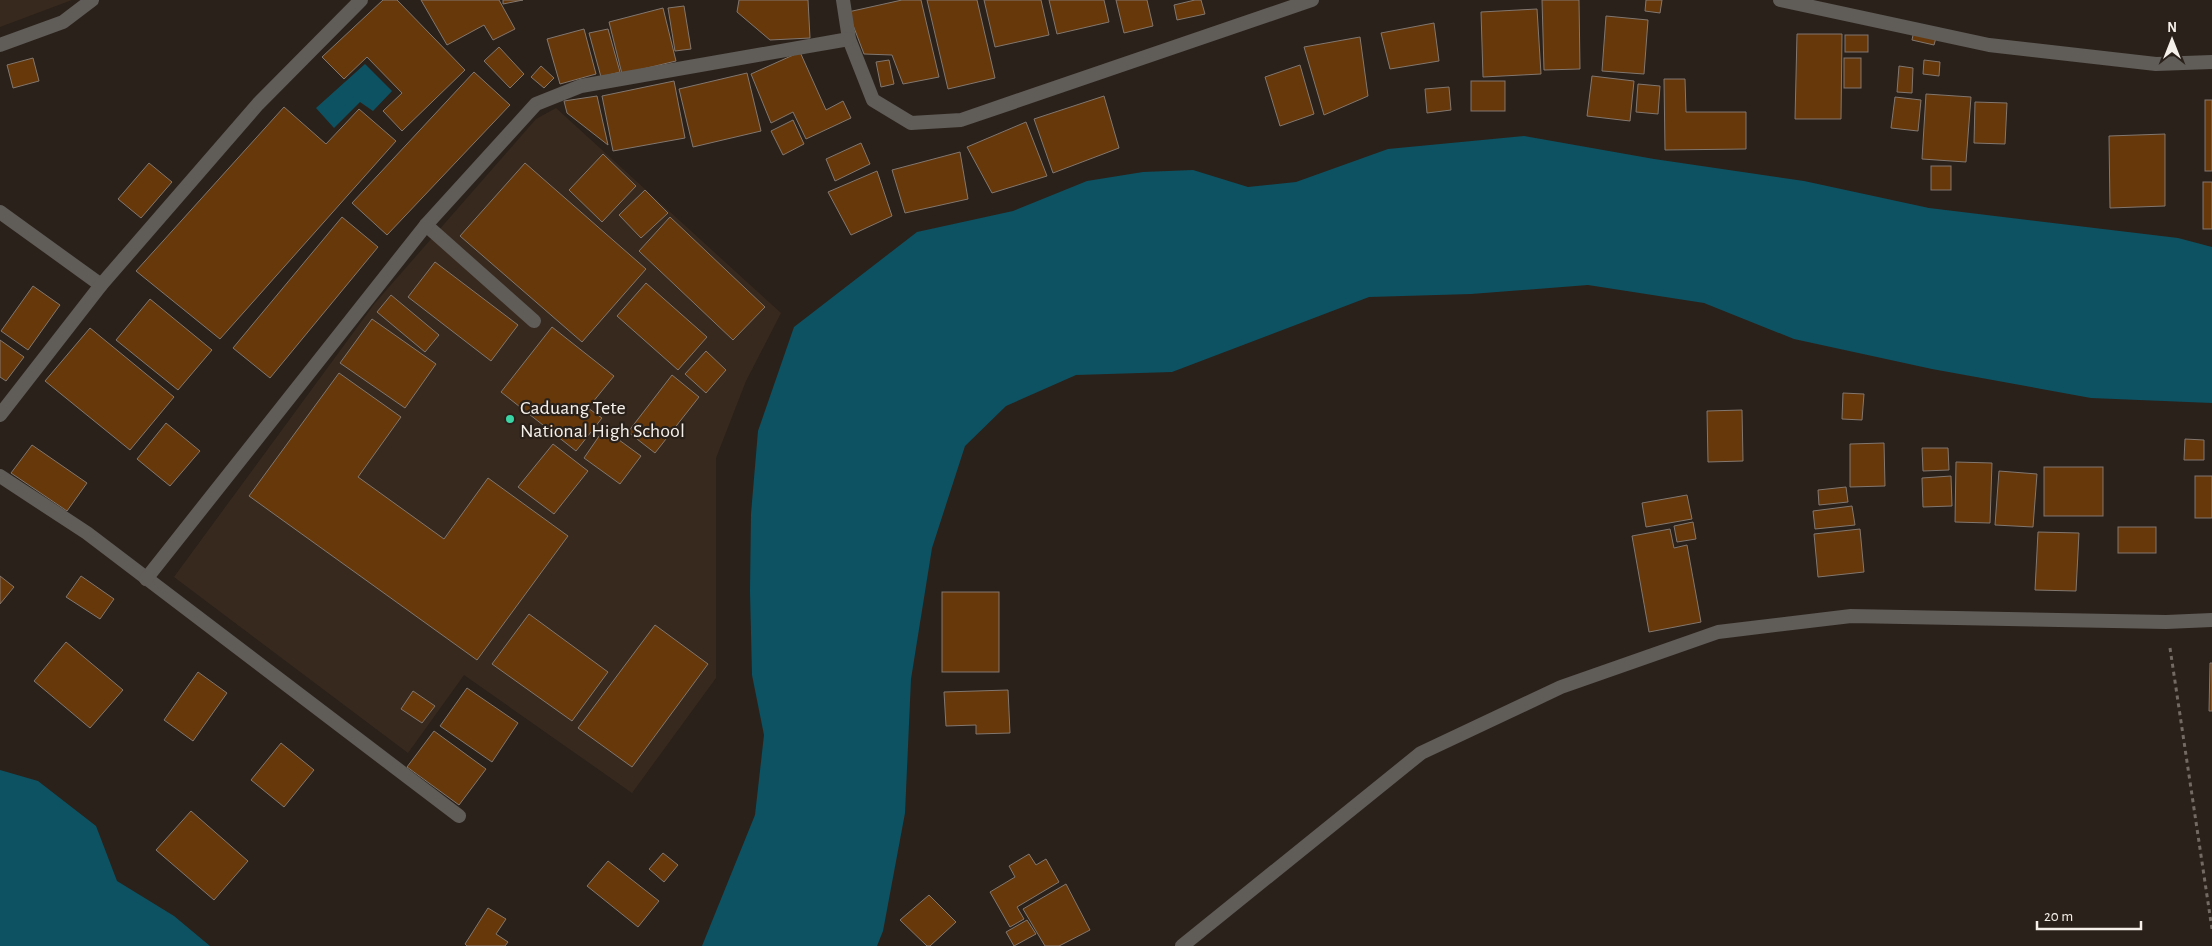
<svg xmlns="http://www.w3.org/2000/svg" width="2212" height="946" viewBox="0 0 2212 946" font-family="'Alegreya Sans',sans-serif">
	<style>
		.built { fill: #37291e }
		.water { fill: #0d5262 }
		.building { fill: #66380a; stroke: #82776f }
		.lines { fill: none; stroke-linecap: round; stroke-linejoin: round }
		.path { stroke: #726a63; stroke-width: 3; stroke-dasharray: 4 4; stroke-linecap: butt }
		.service { stroke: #605c58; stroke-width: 14 }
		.minor { stroke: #605c58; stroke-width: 14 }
		.poi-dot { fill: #3bd4a4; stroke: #2a211a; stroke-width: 2 }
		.labels { text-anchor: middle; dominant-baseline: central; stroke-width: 4.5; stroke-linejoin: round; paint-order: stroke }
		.poi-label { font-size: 20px; fill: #f6f0eb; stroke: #2a211a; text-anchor: start }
	</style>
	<rect width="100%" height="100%" fill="#2a211a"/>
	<g class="built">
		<polygon points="0,0 72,0 0,27"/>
		<polygon points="556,108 781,313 746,381 716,458 716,678 632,793 464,675 408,753 174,577 375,303 536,119"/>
	</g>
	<g class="water">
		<polygon points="365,64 392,91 373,111 360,102 334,128 316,108"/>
		<polygon points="1524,136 1654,159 1804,181 1929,208 2178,238 2212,247 2212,403 2091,398 1932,369 1794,339 1704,303 1588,285 1471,294 1369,297 1172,372 1076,375 1006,406 965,446 932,548 911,679 905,813 883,931 877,946 702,946 755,815 764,735 752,675 750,591 751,514 758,431 794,327 917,232 1013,211 1087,181 1143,172 1193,170 1248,187 1296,182 1388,149"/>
		<polygon points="0,770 38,781 96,826 117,881 174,916 210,946 0,946"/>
	</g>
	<g class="building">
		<polygon points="383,0 397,0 465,70 402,131 383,111 402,93 367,57 344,79 322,57"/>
		<polygon points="421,0 499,0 515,29 493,40 484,25 447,45"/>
		<polygon points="503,0 523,0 503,4"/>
		<polygon points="739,0 808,0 810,38 770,40 737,12"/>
		<polygon points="902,0 921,0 939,77 903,84 892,55 864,54 848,12"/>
		<polygon points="927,0 977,0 995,78 948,89"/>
		<polygon points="984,0 1041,0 1049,35 995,47"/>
		<polygon points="1049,0 1104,0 1109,22 1057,34"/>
		<polygon points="1116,0 1147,0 1153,26 1124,33"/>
		<polygon points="1195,0 1201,0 1205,14 1177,20 1174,5"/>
		<polygon points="1542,0 1579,0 1580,69 1544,70"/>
		<polygon points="1646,0 1662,0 1660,13 1645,11"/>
		<polygon points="684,6 691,49 675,51 668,8"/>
		<polygon points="663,8 676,61 622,74 609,22"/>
		<polygon points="1537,9 1541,74 1483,77 1481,12"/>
		<polygon points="1606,16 1648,20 1644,74 1602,71"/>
		<polygon points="1434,23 1439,61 1390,69 1381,33"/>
		<polygon points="584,29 596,74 560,84 547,39"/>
		<polygon points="608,29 620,72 601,77 589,33"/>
		<polygon points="1914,30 1937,34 1934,45 1912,40"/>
		<polygon points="1797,34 1842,34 1841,119 1795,119"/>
		<rect x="1845" y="35" width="23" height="17"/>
		<polygon points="1360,37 1368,96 1324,115 1304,47"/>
		<polygon points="499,47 524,74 510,88 484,61"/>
		<polygon points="800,52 826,110 843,101 851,118 806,139 793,112 771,123 751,74"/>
		<polygon points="33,58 39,81 13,88 7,65"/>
		<rect x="1844" y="58" width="17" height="30"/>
		<polygon points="889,60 894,84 881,87 876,62"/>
		<polygon points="1924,60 1940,62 1939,76 1923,74"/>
		<polygon points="1300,65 1314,114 1280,126 1265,77"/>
		<polygon points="541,66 554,78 544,88 531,77"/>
		<polygon points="1899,66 1913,68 1912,93 1897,92"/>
		<polygon points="474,72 510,105 387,235 352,203"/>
		<polygon points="747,73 761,131 693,147 679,89"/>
		<polygon points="1592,76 1634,81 1630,121 1587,116"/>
		<polygon points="1664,79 1685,79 1686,112 1746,112 1746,149 1665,150"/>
		<polygon points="674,81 685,138 613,151 602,96"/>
		<rect x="1471" y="81" width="34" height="30"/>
		<polygon points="1638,84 1660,86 1658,114 1636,112"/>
		<polygon points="1449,87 1451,110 1427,113 1425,89"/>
		<polygon points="1926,94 1971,97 1966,162 1922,159"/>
		<polygon points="597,96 608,145 567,113 564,101"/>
		<polygon points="1104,96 1119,148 1053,173 1034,119"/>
		<polygon points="1895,97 1921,100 1918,131 1891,128"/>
		<rect x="2205" y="100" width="7" height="71"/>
		<polygon points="1975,102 2007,103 2005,144 1974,143"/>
		<polygon points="284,107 326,144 359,109 396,141 220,339 136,271"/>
		<polygon points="793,120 804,144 783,155 771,131"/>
		<polygon points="1026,122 1047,176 992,193 967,147"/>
		<polygon points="2165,134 2165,206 2110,208 2109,136"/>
		<polygon points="861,143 870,164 835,181 826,159"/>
		<polygon points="960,152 968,199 905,213 892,170"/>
		<polygon points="603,154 636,186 602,222 569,190"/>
		<polygon points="149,163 172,182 141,218 118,199"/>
		<polygon points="525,163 646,269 582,342 460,236"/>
		<rect x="1931" y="166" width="20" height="24"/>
		<polygon points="877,171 892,216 851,235 828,192"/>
		<rect x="2203" y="182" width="9" height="47"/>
		<polygon points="645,190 668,213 641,238 619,215"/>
		<polygon points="342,217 378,247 270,378 233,348"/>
		<polygon points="670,217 765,307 733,340 639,251"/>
		<polygon points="435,262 518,325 491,361 408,297"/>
		<polygon points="646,283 707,337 678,370 617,316"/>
		<polygon points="33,286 60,305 28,350 1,331"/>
		<polygon points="391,295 439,335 425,352 377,312"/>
		<polygon points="150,299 212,350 178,390 116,340"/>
		<polygon points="372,319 436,364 405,408 340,363"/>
		<polygon points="552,327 614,376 588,408 602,418 576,451 501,392"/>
		<polygon points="90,328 174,397 130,450 45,381"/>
		<polygon points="0,340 24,357 6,381 0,377"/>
		<polygon points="706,351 726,370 706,393 685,374"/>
		<polygon points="339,373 401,417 358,477 444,539 488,478 568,536 477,660 249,496"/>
		<polygon points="672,375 699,397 655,453 628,432"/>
		<polygon points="1843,393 1864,394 1862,420 1842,419"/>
		<polygon points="1742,410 1743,461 1708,462 1707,411"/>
		<polygon points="166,423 200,451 170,486 137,459"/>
		<polygon points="604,429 641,456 620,484 584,458"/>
		<polygon points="2185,439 2204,440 2204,460 2184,460"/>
		<polygon points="1884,443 1885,486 1850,487 1850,444"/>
		<polygon points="553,444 588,471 554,514 518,487"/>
		<polygon points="32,445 87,483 67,511 11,473"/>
		<polygon points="1922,448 1948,448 1949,470 1923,471"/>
		<polygon points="1956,462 1992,463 1990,523 1955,522"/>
		<rect x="2044" y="467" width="59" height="49"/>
		<polygon points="1999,471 2037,474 2033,527 1995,525"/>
		<polygon points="1951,476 1952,506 1923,507 1922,478"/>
		<rect x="2195" y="476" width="17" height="42"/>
		<polygon points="1846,487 1848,502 1819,505 1818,490"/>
		<polygon points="1687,495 1692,519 1646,527 1642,503"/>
		<polygon points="1852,506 1855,525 1815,529 1813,511"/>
		<polygon points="1693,522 1696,539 1677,542 1674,526"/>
		<rect x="2118" y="527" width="38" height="26"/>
		<polygon points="1670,529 1674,548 1687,545 1701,622 1649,632 1632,536"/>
		<polygon points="1860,529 1864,572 1818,577 1814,534"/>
		<polygon points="2038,532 2079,533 2076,591 2035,590"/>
		<polygon points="0,576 14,587 0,604"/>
		<polygon points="81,576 114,599 100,619 66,597"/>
		<rect x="942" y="592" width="57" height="80"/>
		<polygon points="529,614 608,672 572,721 492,664"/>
		<polygon points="655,625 708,664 632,767 578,728"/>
		<polygon points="66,642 123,690 90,728 34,681"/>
		<polygon points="2210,663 2212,663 2212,711 2209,711"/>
		<polygon points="198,672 227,693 193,741 164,720"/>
		<polygon points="467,688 518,723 492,762 440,726"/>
		<polygon points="1008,690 1010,733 976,734 976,725 946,726 944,692"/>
		<polygon points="413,691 435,706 422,723 401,709"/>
		<polygon points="434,731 486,769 459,805 407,767"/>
		<polygon points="281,743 314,770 284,807 251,780"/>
		<polygon points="191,811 248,861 214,900 156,850"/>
		<polygon points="663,853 678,865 664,882 649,869"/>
		<polygon points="1029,854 1036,865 1046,859 1059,882 1017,907 1024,919 1010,927 990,892 1015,877 1009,866"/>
		<polygon points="608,861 659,901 638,927 587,886"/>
		<polygon points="1066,884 1090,930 1059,946 1045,946 1023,909"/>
		<polygon points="929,895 956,922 930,946 927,946 900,920"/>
		<polygon points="488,908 506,919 496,934 508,942 505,946 467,946 465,944"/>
		<polygon points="1027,920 1036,934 1014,946 1006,932"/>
	</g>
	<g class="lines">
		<polyline class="path" points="2170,648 2212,929"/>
		<polyline class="service" points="426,225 534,321"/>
		<g class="minor">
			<polyline points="843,0 849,39 873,100 911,123 961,120 1312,0"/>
			<polyline points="1780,0 1989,45 2156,64 2212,62"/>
			<polyline points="0,45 63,22 92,0"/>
			<polyline points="0,212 101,285"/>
			<polyline points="0,415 101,285 258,104 361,0"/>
			<polyline points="0,476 87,533 459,816"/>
			<polyline points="146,579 426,225 536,104 581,86 849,39"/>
			<polyline points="1182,946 1421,753 1561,687 1718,632 1851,616 2166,622 2212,620"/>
		</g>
	</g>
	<circle class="poi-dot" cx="510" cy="419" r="5"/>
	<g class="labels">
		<g class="poi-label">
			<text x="520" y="408">Caduang Tete<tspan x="520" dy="23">National High School</tspan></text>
		</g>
	</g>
	<g transform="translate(2172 40)" stroke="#2a211a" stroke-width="4" paint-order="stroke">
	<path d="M0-4L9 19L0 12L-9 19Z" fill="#f6f0eb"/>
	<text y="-8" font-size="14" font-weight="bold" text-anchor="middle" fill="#f6f0eb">N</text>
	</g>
	<path d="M2037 921v8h104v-8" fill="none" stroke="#f6f0eb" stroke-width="2.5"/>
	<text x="2044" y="921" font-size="15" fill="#f6f0eb" stroke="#2a211a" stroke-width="4" paint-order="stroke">20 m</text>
</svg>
